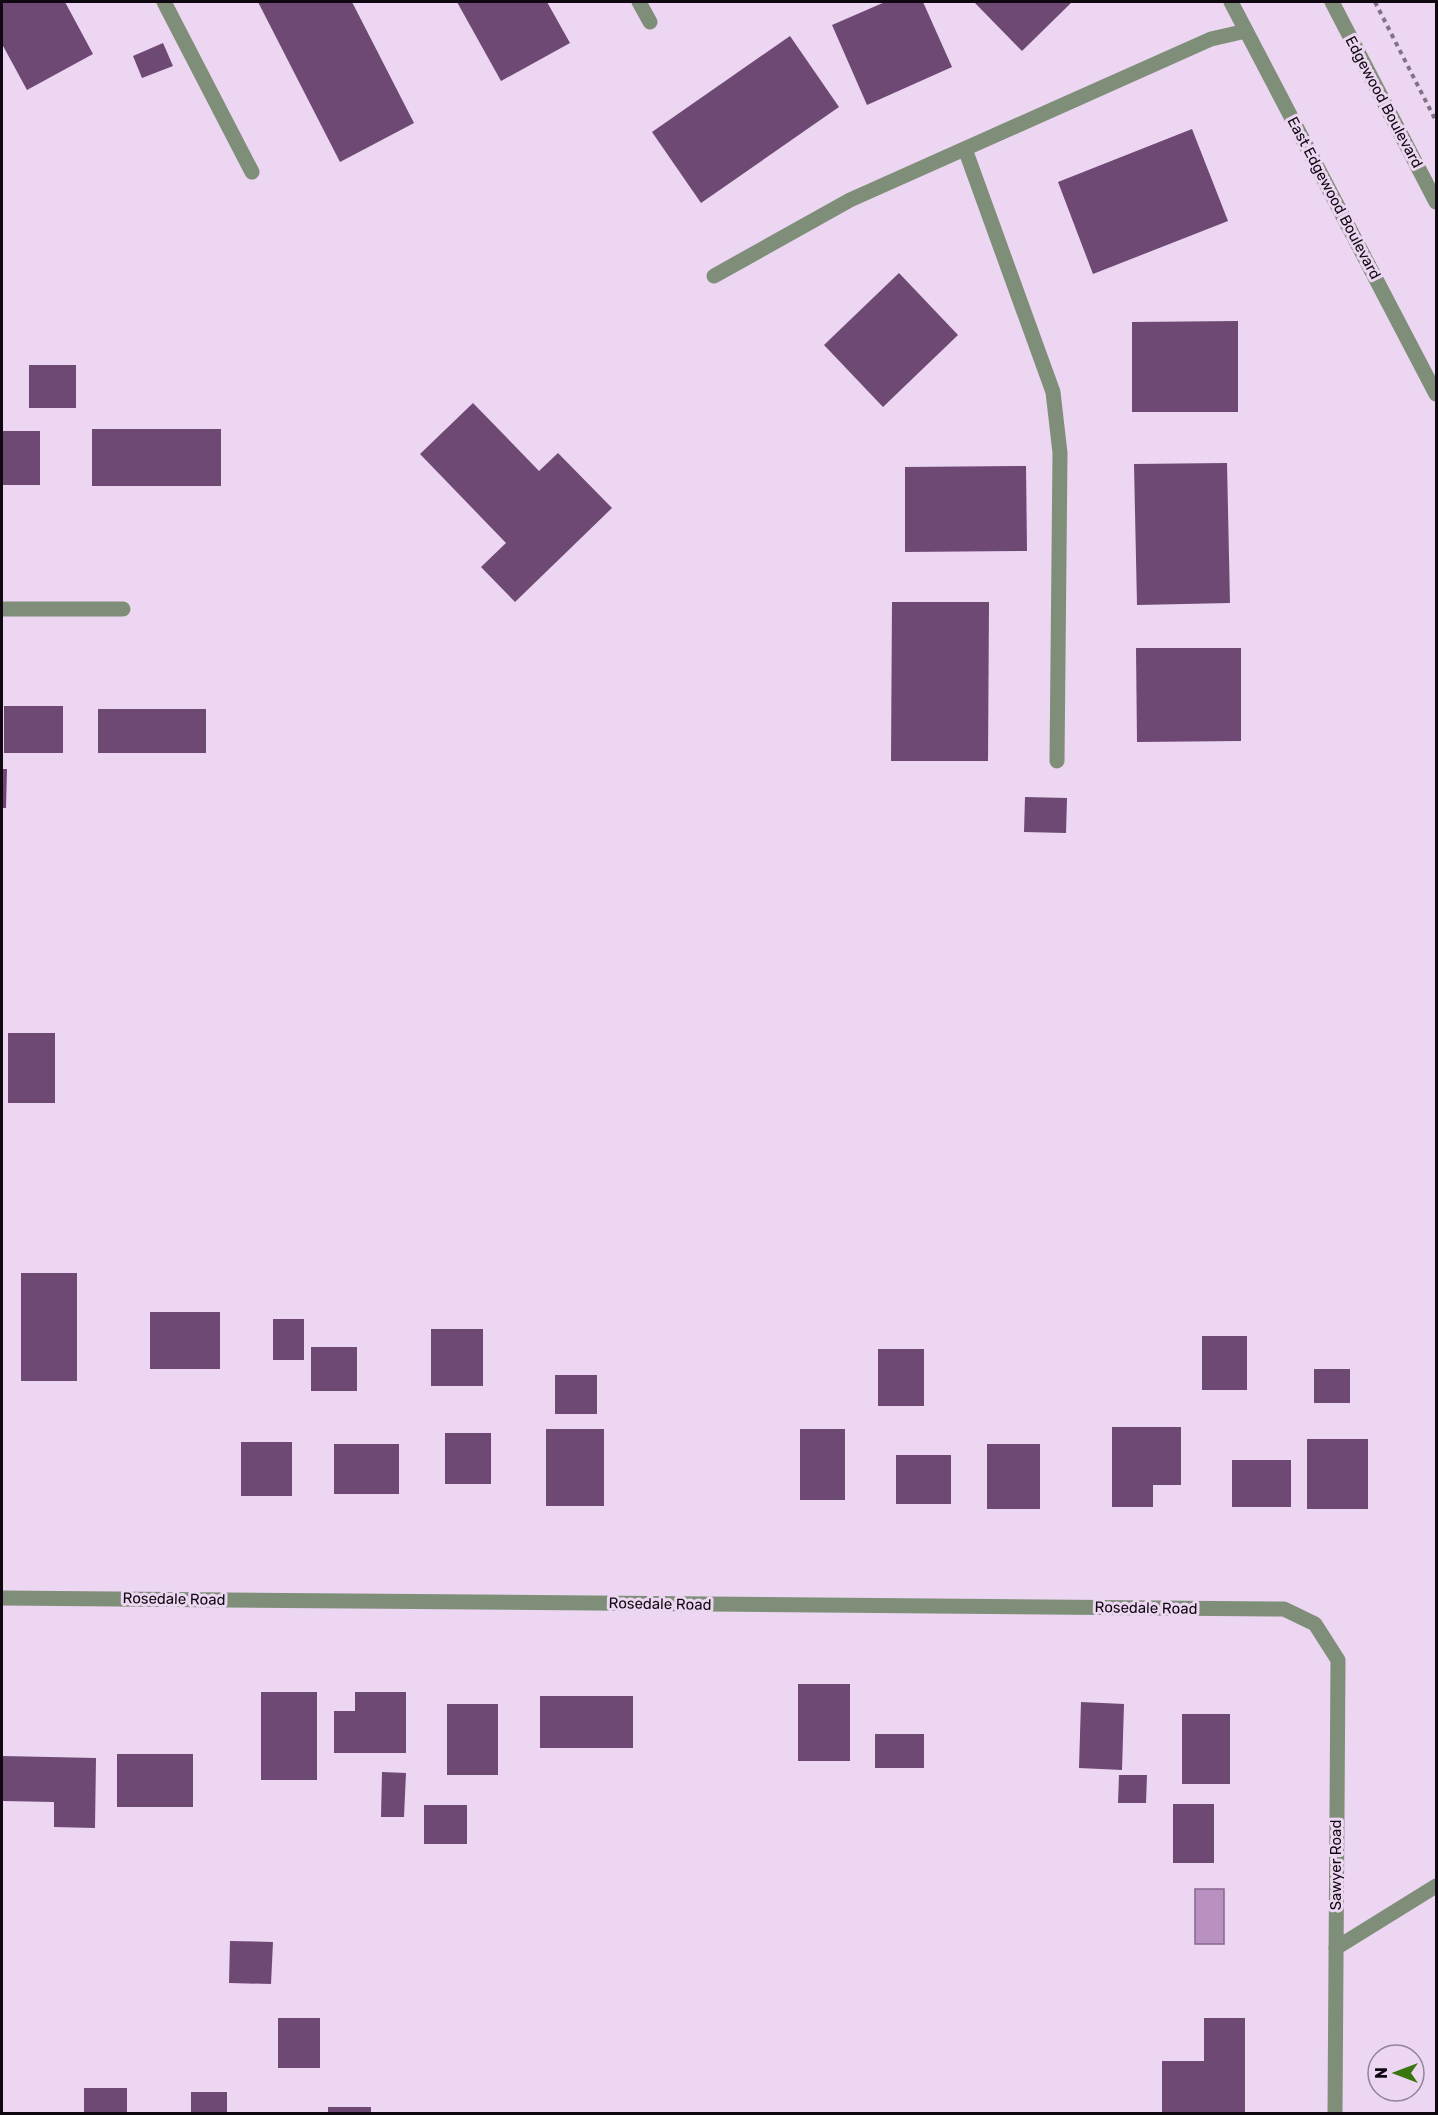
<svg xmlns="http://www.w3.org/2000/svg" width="1438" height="2115" viewBox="0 0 1438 2115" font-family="Rubik,sans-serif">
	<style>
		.water { fill: #b891c0; stroke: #85688c; stroke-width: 1.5 }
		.building { fill: #6d4974 }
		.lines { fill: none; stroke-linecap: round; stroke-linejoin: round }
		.path { stroke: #817285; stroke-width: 4; stroke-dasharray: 4.5 4.5; stroke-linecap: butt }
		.minor { stroke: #7f8e79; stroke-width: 15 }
		.labels { text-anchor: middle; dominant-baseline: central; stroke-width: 6; stroke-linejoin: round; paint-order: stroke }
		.street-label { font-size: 15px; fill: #0f0811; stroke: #ecd6f1 }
	</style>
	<rect width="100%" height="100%" fill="#ecd6f1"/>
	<rect class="water" x="1195" y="1889" width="29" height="55"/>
	<g class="building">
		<polygon points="2,2 65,2 93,54 27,90 2,44"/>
		<polygon points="258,2 352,2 414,123 340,162"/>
		<polygon points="457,2 547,2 570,43 501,81"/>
		<polygon points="885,2 923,2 952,67 867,105 832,25"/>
		<polygon points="974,2 1072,2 1022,51"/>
		<polygon points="790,36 839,107 701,203 652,132"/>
		<polygon points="163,43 173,66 142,78 133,56"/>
		<polygon points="1192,129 1228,221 1093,274 1058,182"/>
		<polygon points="899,273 958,335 883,407 824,345"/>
		<polygon points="1238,321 1238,412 1132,412 1132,322"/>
		<rect x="29" y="365" width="47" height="43"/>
		<polygon points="473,403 539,471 558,453 612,508 515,602 481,567 506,543 420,454"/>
		<rect x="92" y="429" width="129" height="57"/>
		<rect x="2" y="431" width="38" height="54"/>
		<polygon points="1227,463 1230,603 1137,605 1134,464"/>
		<polygon points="1026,466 1027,551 905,552 905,467"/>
		<polygon points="892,602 989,602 988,761 891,761"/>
		<polygon points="1136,648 1241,648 1241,741 1137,742"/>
		<rect x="4" y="706" width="59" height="47"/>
		<rect x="98" y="709" width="108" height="44"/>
		<polygon points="2,769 7,769 6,808 2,808"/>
		<polygon points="1025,797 1067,798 1066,833 1024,832"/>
		<rect x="8" y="1033" width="47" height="70"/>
		<rect x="21" y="1273" width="56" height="108"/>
		<rect x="150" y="1312" width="70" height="57"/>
		<rect x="273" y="1319" width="31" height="41"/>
		<rect x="431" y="1329" width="52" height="57"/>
		<rect x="1202" y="1336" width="45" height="54"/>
		<rect x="311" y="1347" width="46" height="44"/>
		<rect x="878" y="1349" width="46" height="57"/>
		<rect x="1314" y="1369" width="36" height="34"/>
		<rect x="555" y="1375" width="42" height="39"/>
		<polygon points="1112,1427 1181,1427 1181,1485 1153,1485 1153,1507 1112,1507"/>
		<rect x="546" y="1429" width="58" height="77"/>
		<rect x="800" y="1429" width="45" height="71"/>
		<rect x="445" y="1433" width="46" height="51"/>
		<rect x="1307" y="1439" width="61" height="70"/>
		<rect x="241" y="1442" width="51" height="54"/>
		<rect x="334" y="1444" width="65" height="50"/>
		<rect x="987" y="1444" width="53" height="65"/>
		<rect x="896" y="1455" width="55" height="49"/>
		<rect x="1232" y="1460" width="59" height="47"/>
		<rect x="798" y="1684" width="52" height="77"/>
		<rect x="261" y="1692" width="56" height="88"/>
		<polygon points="355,1692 406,1692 406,1753 334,1753 334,1711 355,1711"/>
		<rect x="540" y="1696" width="93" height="52"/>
		<polygon points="1081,1702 1124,1704 1122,1770 1079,1768"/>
		<rect x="447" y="1704" width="51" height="71"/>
		<rect x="1182" y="1714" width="48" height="70"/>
		<rect x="875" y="1734" width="49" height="34"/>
		<rect x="117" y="1754" width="76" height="53"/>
		<polygon points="2,1756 96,1758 95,1828 54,1827 54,1802 2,1801"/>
		<polygon points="382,1772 406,1773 404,1817 381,1817"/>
		<polygon points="1119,1775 1147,1775 1146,1803 1118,1803"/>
		<rect x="1173" y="1804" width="41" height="59"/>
		<rect x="424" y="1805" width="43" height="39"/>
		<polygon points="230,1941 273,1942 271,1984 229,1983"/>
		<rect x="278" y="2018" width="42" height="50"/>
		<polygon points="1204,2018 1245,2018 1245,2114 1162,2114 1162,2061 1204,2061"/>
		<rect x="84" y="2088" width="43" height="26"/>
		<rect x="191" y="2092" width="36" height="22"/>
		<rect x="328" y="2107" width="43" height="7"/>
	</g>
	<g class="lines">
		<polyline class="path" points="1375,2 1436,121"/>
		<g class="minor">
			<polyline points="164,2 252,172"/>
			<polyline points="639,2 650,22"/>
			<polyline points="1231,2 1436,394"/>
			<polyline points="1332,2 1436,202"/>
			<polyline points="965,149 1053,392 1060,453 1057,761"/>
			<polyline points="714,276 850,200 1211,39 1246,31"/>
			<polyline points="2,609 123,609"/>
			<polyline points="2,1598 1284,1609 1315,1624 1338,1660 1335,2114"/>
			<polyline points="1336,1948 1436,1886"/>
		</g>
	</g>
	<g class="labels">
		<g class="street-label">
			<text transform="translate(1384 102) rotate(62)">Edgewood Boulevard</text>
			<text transform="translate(1334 198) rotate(62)">East Edgewood Boulevard</text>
			<text transform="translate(174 1599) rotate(1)">Rosedale Road</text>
			<text transform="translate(660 1604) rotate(1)">Rosedale Road</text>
			<text transform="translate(1146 1608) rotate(1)">Rosedale Road</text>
			<text transform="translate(1336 1865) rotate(-90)">Sawyer Road</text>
		</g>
	</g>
	<rect width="1438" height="2115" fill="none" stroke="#0f0811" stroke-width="6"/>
	<g transform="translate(1396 2073) rotate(270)"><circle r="28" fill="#ecd6f1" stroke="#948497" stroke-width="1.5"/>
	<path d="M0-4.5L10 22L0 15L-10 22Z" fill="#397610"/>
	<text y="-9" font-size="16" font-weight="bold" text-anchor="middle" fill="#0f0811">N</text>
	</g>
</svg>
